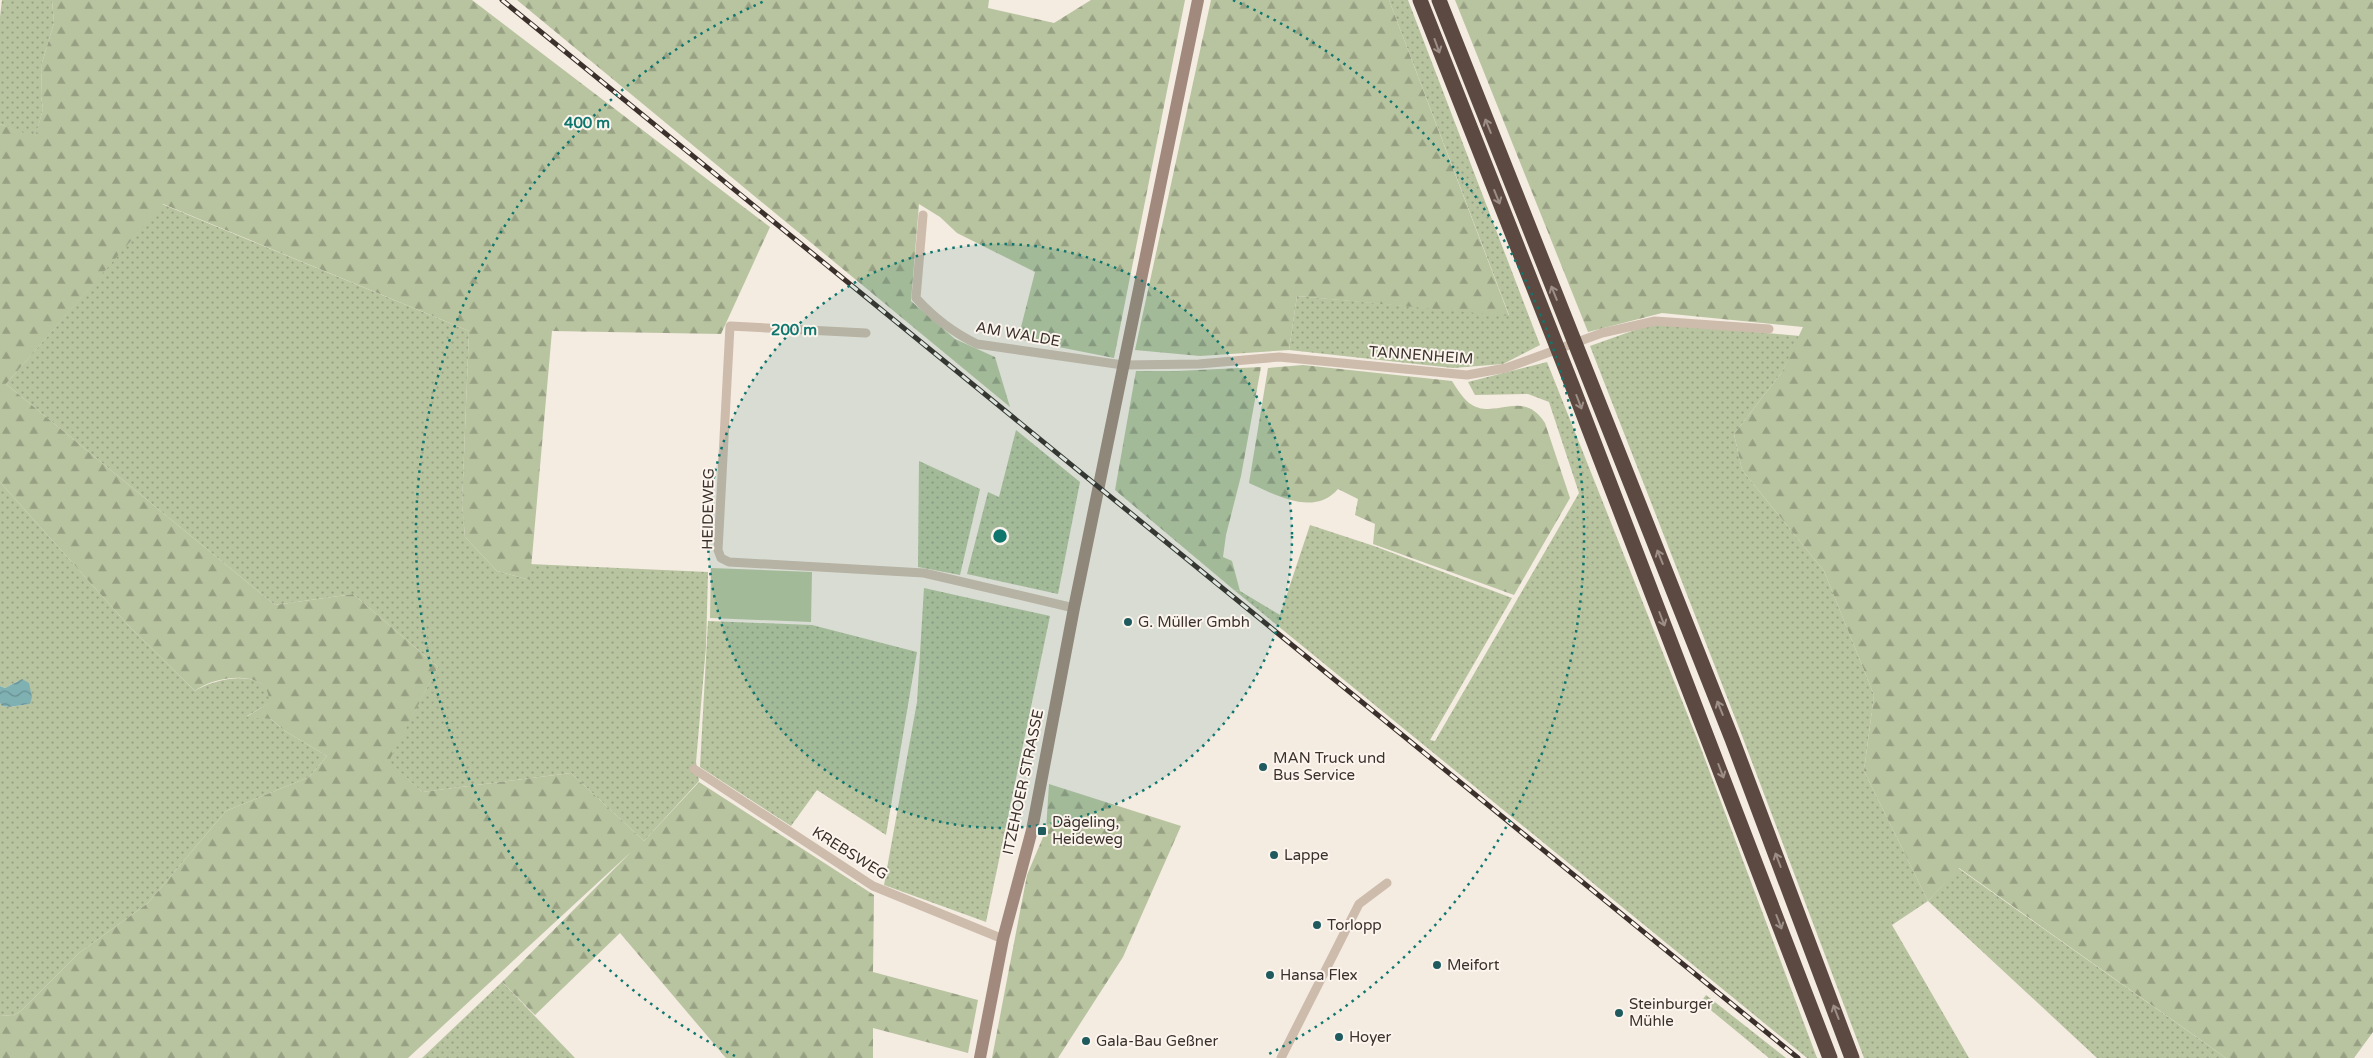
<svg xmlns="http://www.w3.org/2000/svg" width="2373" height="1058" viewBox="0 0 2373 1058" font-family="'Varela Round',sans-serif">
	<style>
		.grass { fill: url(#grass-dots) }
		.forest { fill: url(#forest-firs) }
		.park { fill: #b8c4a0 }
		.water { fill: url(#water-waves) }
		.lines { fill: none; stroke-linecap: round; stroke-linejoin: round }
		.street { stroke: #cdbbac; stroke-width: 9 }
		.secondary { stroke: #a18a7d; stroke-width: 12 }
		.highway { stroke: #5c4a42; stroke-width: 15 }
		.rail-casing { stroke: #3b302b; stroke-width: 5 }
		.rail { stroke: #fbf5ee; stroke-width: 3; stroke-dasharray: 9; stroke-linecap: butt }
		.oneway { stroke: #9c8e87 }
		.ring { fill: none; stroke: #0f766e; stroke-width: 2.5; stroke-dasharray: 2.5 5 }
		.poi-dot { fill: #1f5a5e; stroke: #fbf5ee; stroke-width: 2 }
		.labels { text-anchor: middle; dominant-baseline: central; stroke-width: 4; stroke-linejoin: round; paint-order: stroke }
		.street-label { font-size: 15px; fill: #3b302b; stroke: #fbf5ee }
		.poi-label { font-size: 15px; fill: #3b302b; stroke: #fbf5ee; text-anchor: start }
		.centre { fill: #0f766e; stroke: #fbf5ee; stroke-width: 2.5 }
		.ring-label { font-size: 15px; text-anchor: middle; font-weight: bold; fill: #0f766e; stroke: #fbf5ee; stroke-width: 4; stroke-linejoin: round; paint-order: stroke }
	</style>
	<defs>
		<pattern id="grass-dots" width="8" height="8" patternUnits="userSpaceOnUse" patternTransform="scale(1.25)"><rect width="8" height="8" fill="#b8c4a0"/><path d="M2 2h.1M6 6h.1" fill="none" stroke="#97a083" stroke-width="1.8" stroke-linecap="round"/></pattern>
		<pattern id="forest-firs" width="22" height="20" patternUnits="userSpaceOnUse" patternTransform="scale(1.25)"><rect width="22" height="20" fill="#b8c4a0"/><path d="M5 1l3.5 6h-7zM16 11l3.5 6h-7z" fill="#97a083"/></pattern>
		<pattern id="water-waves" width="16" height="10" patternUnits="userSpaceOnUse" patternTransform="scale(1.25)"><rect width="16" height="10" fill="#7fb0b2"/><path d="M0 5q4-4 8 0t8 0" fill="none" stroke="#699091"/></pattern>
	</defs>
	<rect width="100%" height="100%" fill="#f4ebe1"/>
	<g class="grass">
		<polygon points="2,0 52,0 54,23 42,63 41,96 43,109 35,138 0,124 0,17"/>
		<polygon points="1389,0 1408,0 1540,345 1503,364 1453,368 1289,350 1297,296 1509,315"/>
		<polygon points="162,204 469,331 462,505 465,537 497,571 530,580 529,564 708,572 706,647 696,762 699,781 644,841 571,773 422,792 388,761 438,667 353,594 275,605 6,384"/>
		<polygon points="1667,324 1800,336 1782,372 1734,434 1742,470 1824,571 1874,695 1864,771 1928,901 1958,868 2226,1058 2097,1058 1928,901 1892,925 1969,1058 1864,1058 1741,733 1590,346 1646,326"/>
		<polygon points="1547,362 1700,746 1817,1058 1807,1058 1234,590 1240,591 1280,615 1310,525 1374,546 1512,598 1430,740 1435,741 1579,493 1549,402 1528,394 1475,395 1468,382"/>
		<polygon points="1016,430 1080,482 1058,594 967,574 988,492 999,497"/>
		<polygon points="919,461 980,489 960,575 918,567"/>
		<path d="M0 482 129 626 195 691C214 678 271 666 270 703L247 716 271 719 285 731 327 756 309 777 226 811 148 903 79 953 22 1010 13 1016 0 1015V703L2 706 9 707 30 704 18 681 5 688 0 686Z"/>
		<polygon points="924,588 1050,616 986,922 884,885 917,702"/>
		<polygon points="708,621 812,625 917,652 886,835 817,790 791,826 700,767"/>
		<polygon points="502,982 575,1058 422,1058"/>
		<polygon points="1706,995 1786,1058 1769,1058 1701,1002"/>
	</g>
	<g class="forest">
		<path d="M52 0H472L770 227 721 334 552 331 530 580 497 571 465 537 462 505 469 331 163 204 6 384 275 605 353 594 438 667 389 761 422 792 571 773 644 841 699 782 874 895 873 972 978 1000 968 1053 873 1028V1058H726L620 933 535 1015 502 982 631 852 408 1058H0V1015L13 1016 22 1010 79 953 148 903 226 811 309 777 327 756 285 731 271 719 246 717 269 703C272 667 213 676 195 691L129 626 0 482V124L35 137 43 109 41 96 42 63 54 23Z"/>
		<polygon points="517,0 989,0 988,8 1054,23 1091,0 1185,0 1114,358 1018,339 1035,272 957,233 940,217 919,204 911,301 955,339 995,357 1010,407"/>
		<polygon points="1211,0 1389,0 1509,316 1297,296 1289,350 1200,356 1135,350"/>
		<polygon points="1455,0 2373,0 2373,1032 2354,1058 2226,1058 1959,868 1928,901 1864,771 1874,695 1824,571 1742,470 1734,434 1782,372 1803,327 1662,313 1588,332"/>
		<path d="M1303 365 1452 381C1457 389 1462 397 1469 403 1495 422 1522 387 1545 423L1570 498 1514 595 1373 544 1375 524 1355 515 1358 499 1338 489C1314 517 1276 495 1249 483L1268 368Z"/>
		<polygon points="1261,367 1241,476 1226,535 1223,557 1232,561 1240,591 1234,590 1115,490 1136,371 1177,371"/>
		<polygon points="1049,784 1181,826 1123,957 1058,1058 992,1058 1027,875 1046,830"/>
	</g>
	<polygon class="park" points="711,568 812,572 811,622 710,618"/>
	<polygon class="water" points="22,679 29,683 32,697 30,704 9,707 2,706 0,703 0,686 5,688"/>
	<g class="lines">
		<g class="street">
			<path d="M923 215 916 298C934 318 952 332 977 344L1123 365 1199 364 1279 357 1467 375 1506 368 1602 333 1655 321 1769 329"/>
			<polyline points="866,333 730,326 718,550 721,558 729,562 924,573 1074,608"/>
			<polyline points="694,769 873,886 1003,939"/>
			<polyline points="1281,1058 1359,904 1387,883"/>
		</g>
		<polyline class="secondary" points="980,1058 1003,939 1032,830 1074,608 1198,0"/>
		<g class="highway">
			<polyline points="1420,0 1572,385 1830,1058"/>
			<polyline points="1439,0 1732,739 1852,1058"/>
		</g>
		<g class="rail-casing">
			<polyline id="rail" points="502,0 1798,1058"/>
		</g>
		<use href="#rail" class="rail"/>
	</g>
	<defs><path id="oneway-shaft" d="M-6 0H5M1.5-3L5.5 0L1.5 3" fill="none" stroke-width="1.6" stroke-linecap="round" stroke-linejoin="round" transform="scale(1.25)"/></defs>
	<g class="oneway">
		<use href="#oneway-shaft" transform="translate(1437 46) rotate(70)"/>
		<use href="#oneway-shaft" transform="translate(1488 126) rotate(-112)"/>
		<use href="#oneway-shaft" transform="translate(1497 197) rotate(68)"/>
		<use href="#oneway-shaft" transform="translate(1554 293) rotate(-112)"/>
		<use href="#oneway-shaft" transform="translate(1579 402) rotate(69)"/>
		<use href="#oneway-shaft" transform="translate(1660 557) rotate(-112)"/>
		<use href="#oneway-shaft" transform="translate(1662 619) rotate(69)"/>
		<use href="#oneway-shaft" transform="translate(1720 708) rotate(-112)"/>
		<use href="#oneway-shaft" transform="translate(1721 771) rotate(69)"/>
		<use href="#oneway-shaft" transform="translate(1778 860) rotate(-111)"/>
		<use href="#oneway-shaft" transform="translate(1779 922) rotate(69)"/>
		<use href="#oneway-shaft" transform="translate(1836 1012) rotate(-111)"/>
	</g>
	<circle cx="1000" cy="536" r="292" fill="#0f766e" fill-opacity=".12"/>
	<g class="ring">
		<circle cx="1000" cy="536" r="292"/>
		<path d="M735 1056A584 584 0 0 1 767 0M1233 0A584 584 0 0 1 1265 1056"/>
	</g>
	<g class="poi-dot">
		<circle cx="1128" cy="622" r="5"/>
		<circle cx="1263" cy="767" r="5"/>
		<rect x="1037" y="826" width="10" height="10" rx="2.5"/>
		<circle cx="1274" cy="855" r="5"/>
		<circle cx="1317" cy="925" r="5"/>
		<circle cx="1437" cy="965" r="5"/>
		<circle cx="1270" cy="975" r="5"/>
		<circle cx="1619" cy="1013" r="5"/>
		<circle cx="1339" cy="1037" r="5"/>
		<circle cx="1086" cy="1041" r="5"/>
	</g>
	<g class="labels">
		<g class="street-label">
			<text transform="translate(1018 334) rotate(10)">AM WALDE</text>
			<text transform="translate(1421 355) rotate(4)">TANNENHEIM</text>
			<text transform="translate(708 509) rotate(-89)">HEIDEWEG</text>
			<text transform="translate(1023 782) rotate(-78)">ITZEHOER STRASSE</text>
			<text transform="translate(850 853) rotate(32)">KREBSWEG</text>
		</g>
		<g class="poi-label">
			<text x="1138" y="622">G. Müller Gmbh</text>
			<text x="1273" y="758">MAN Truck und<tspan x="1273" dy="17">Bus Service</tspan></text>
			<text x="1052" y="822">Dägeling,<tspan x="1052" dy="17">Heideweg</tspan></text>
			<text x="1284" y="855">Lappe</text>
			<text x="1327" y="925">Torlopp</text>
			<text x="1447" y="965">Meifort</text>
			<text x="1280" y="975">Hansa Flex</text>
			<text x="1629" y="1004">Steinburger<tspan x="1629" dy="17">Mühle</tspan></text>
			<text x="1349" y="1037">Hoyer</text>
			<text x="1096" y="1041">Gala-Bau Geßner</text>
		</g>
	</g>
	<circle cx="1000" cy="536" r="8" class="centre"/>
	<g class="ring-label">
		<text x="587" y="128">400 m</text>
		<text x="794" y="335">200 m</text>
	</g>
</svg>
